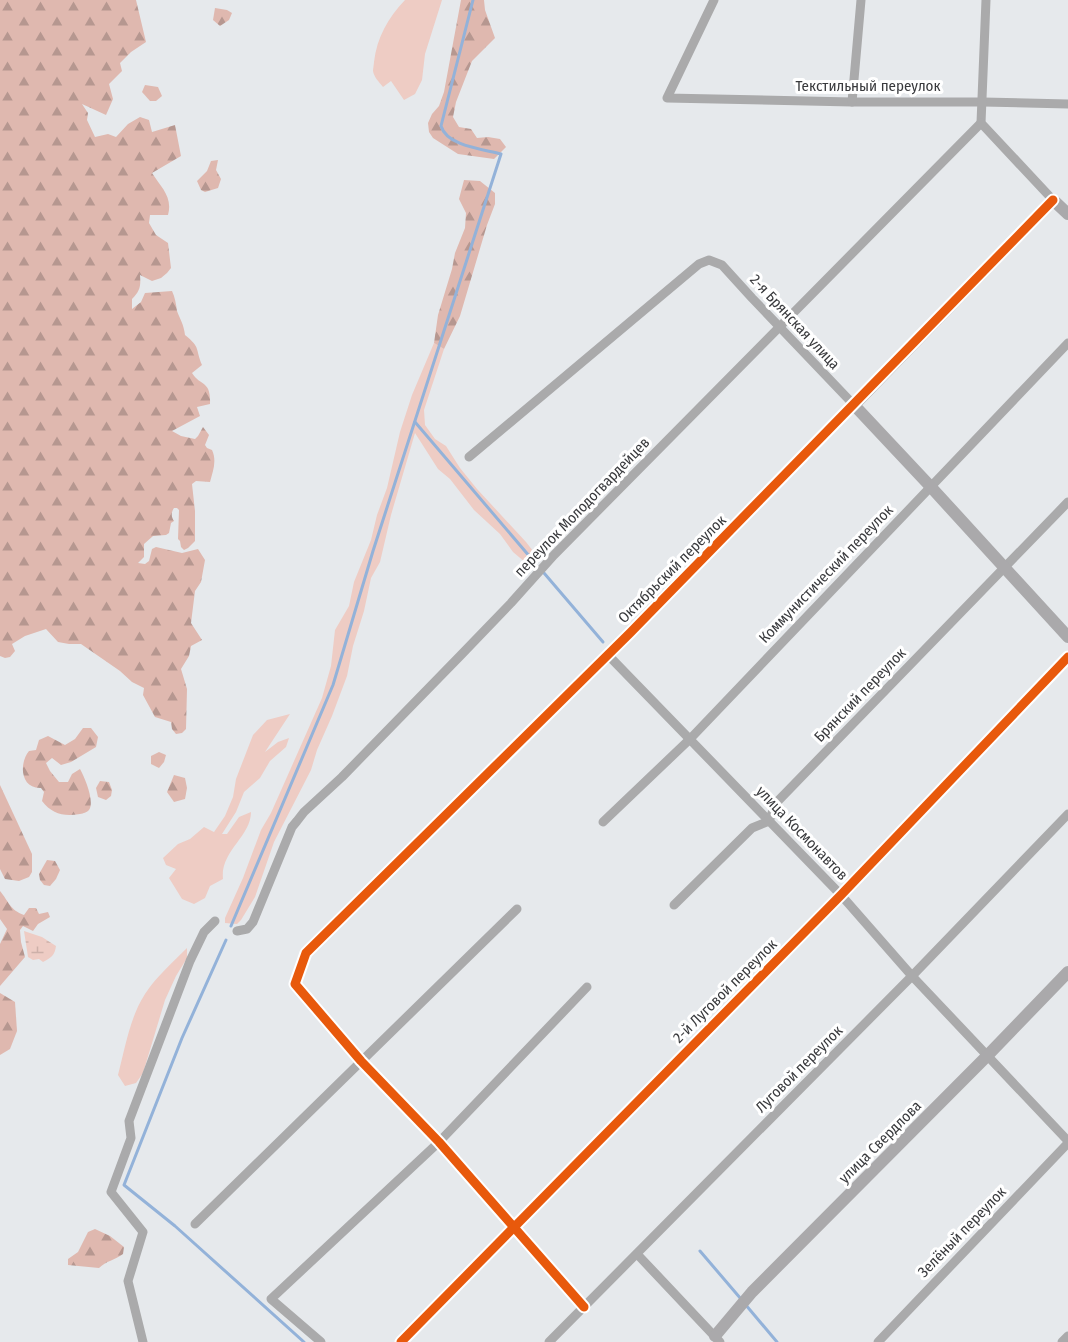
<svg xmlns="http://www.w3.org/2000/svg" width="1068" height="1342" viewBox="0 0 1068 1342" font-family="'Fira Sans Condensed',sans-serif">
	<style>
		.green { fill: #eeccc4 }
		.forest { fill: url(#forest-firs) }
		.wetland { fill: url(#wetland-marsh) }
		.lines { fill: none; stroke-linecap: round; stroke-linejoin: round }
		.stream { stroke: #93b2d9; stroke-width: 3 }
		.street { stroke: #aaaaab; stroke-width: 9 }
		.secondary { stroke: #aaa9ab; stroke-width: 12 }
		.cycleway-casing { stroke: #fff; stroke-width: 13 }
		.cycleway { stroke: #e8590c; stroke-width: 9 }
		.labels { text-anchor: middle; dominant-baseline: central; stroke-width: 6; stroke-linejoin: round; paint-order: stroke }
		.street-label { font-size: 15px; fill: #38393c; stroke: #fff }
	</style>
	<defs>
		<pattern id="forest-firs" width="22" height="20" patternUnits="userSpaceOnUse" patternTransform="scale(1.5)"><rect width="22" height="20" fill="#dfb8af"/><path d="M5 1l3.5 6h-7zM16 11l3.5 6h-7z" fill="#b69790"/></pattern>
		<pattern id="wetland-marsh" width="20" height="14" patternUnits="userSpaceOnUse" patternTransform="scale(1.5)"><rect width="20" height="14" fill="#eeccc4"/><path d="M1 5h8M5 5V1M11 12h8M15 12V8" fill="none" stroke="#cdb0a9"/></pattern>
	</defs>
	<rect width="100%" height="100%" fill="#e6e9ec"/>
	<g class="green">
		<path d="M405 0H442L425 54 422 80 415 94 404 100 391 81 383 87C379 82 374 77 373 71 373 70 374 63 374 62 377 37 388 18 405 0Z"/>
		<polygon points="434,343 444,349 424,410 425,425 435,439 446,446 460,468 477,489 526,542 540,560 532,568 513,552 500,534 474,510 450,479 438,469 415,433 391,515 380,562 371,578 364,611 353,646 347,676 332,716 317,750 311,770 274,842 255,897 241,920 237,924 225,923 225,918 243,878 261,830 271,813 322,698 331,666 335,630 349,606 354,582 371,540 377,515 387,488 400,432 412,395"/>
		<path d="M290 714 265 752 278 742 289 738 286 747 270 761 260 778 244 792 236 812 222 834H227L239 817 251 812C251 837 220 851 223 879L210 886 205 898 194 904 182 899 169 878 176 869 166 865 163 858 178 844 190 839 204 827 214 832 225 816 233 797 236 779 253 735 267 720Z"/>
		<path d="M187 948V958L176 976 165 1000 143 1073 136 1083 125 1086 118 1075C125 1048 130 1017 145 994 156 977 173 962 187 948Z"/>
	</g>
	<g class="forest">
		<path d="M0 0H136L146 42 131 52 120 63 122 71 109 84 113 99 106 115 82 104 88 113 87 120 95 137 108 134 116 137 128 124 140 117 149 120 152 132 175 125 181 156 152 173C161 187 173 197 168 215H150L149 223 156 235 168 243 171 268 167 273 161 278 152 281 140 275C141 286 140 291 132 299V309L141 302 145 293 172 291C175 297 176 304 177 311 180 319 184 325 185 335 201 348 195 348 202 365L192 373C201 387 211 380 210 404L197 407 200 416 172 431 181 436 195 439 198 436 203 427 209 435 205 445 207 448 212 450C217 461 213 471 210 482L196 481 192 484 195 511V541L188 548 184 550 181 547 180 541 178 539 179 510 177 508H174C171 512 171 517 174 521L171 523 169 533 166 535 153 536 144 544V557L138 563 145 564 149 561 152 549 156 547 182 553 198 549 205 560 201 582 195 591 191 623 202 640 191 646 189 656 181 669 187 689 186 729 182 733 176 734 172 729 171 722 155 717 143 695 144 688 132 682 120 671 81 644H69L58 642 46 629 25 636 12 644 15 651 10 657 5 658 0 656Z"/>
		<polygon points="461,0 484,0 485,10 495,38 472,61 456,102 453,117 459,127 471,129 477,138 488,137 500,139 506,147 494,159 458,154 433,138 429,132 428,123 432,114 439,106 444,92"/>
		<polygon points="215,8 227,10 232,13 229,20 220,26 213,20"/>
		<polygon points="145,85 158,87 162,96 156,101 150,101 142,92"/>
		<polygon points="218,160 216,170 221,179 218,188 205,192 201,190 197,181 207,171 211,161"/>
		<polygon points="464,180 480,181 495,193 495,204 487,225 460,316 444,349 434,343 438,315 452,269 455,253 465,228 466,213 459,199"/>
		<path d="M83 728H91L98 737 96 747 71 762 61 765 52 758 46 763 50 771 59 782H68L72 774 80 769C85 778 95 802 89 810 86 813 84 813 80 814 64 817 52 814 42 801L44 792 41 788C20 789 19 763 29 751L36 750 39 740 48 736 65 745 75 739Z"/>
		<polygon points="159,752 166,755 164,762 159,768 151,764 151,756"/>
		<polygon points="174,775 185,778 187,788 185,799 174,802 167,792"/>
		<polygon points="100,781 109,782 112,790 111,796 106,800 98,797 96,788"/>
		<polygon points="0,785 32,854 32,872 29,877 19,881 5,879 0,869"/>
		<polygon points="47,860 55,861 60,870 56,879 50,886 44,885 40,880 39,874"/>
		<path d="M0 891C9 902 10 910 24 915L29 908H36L39 914 48 912 50 917 38 924 33 931 23 926 20 930 21 942 25 957 0 986V944L7 929 0 919Z"/>
		<polygon points="0,993 15,1002 17,1031 10,1049 0,1055"/>
		<path d="M95 1229 110 1236 124 1247 123 1254C115 1260 106 1261 99 1268L68 1265V1259L78 1252 88 1232Z"/>
	</g>
	<path class="wetland" d="M24 931 42 937 56 946C55 955 51 958 43 962L39 959 33 960 28 957Z"/>
	<g class="lines">
		<g class="stream">
			<polyline points="415,422 536,564"/>
			<polyline points="544,573 603,642"/>
			<path d="M231 926 333 685 373 551 501 154C482 149 447 146 441 126L473 0"/>
			<polyline points="226,940 182,1038 124,1185 175,1226 304,1342"/>
			<polyline points="700,1251 741,1299"/>
			<polyline points="745,1304 777,1342"/>
		</g>
		<g class="street">
			<polyline points="714,0 667,98 852,102 983,102 1068,104"/>
			<polyline points="986,0 981,123 1053,200"/>
			<polyline points="852,102 861,0"/>
			<polyline points="469,457 699,264 709,260 722,265 752,298 854,405 630,633 306,953 295,984 361,1061 439,1142 584,1307"/>
			<polyline points="608,655 841,895 912,976 1068,1141"/>
			<polyline points="603,822 690,739 1068,343"/>
			<polyline points="674,905 752,828 769,821 776,803 1068,502"/>
			<polyline points="237,931 247,929 253,922 292,827 297,821 304,812 342,777 460,656 511,603 554,555 981,123"/>
			<polyline points="195,1224 517,909"/>
			<polyline points="637,1254 720,1342"/>
			<polyline points="143,1342 128,1281 143,1232 111,1192 131,1138 129,1121 190,961 204,932 215,921"/>
			<polyline points="321,1342 271,1299 439,1142 587,987"/>
			<polyline points="401,1342 841,895 1068,657"/>
			<polyline points="549,1342 912,976 1068,814"/>
			<polyline points="878,1342 1068,1143"/>
			<polyline points="1062,1342 1068,1336"/>
		</g>
		<g class="secondary">
			<polyline points="1068,214 1053,200 854,405 930,486 1068,637"/>
			<polyline points="715,1336 752,1292 987,1056 1068,972"/>
		</g>
		<g class="cycleway-casing">
			<g id="cycleway">
				<polyline points="584,1307 439,1142 361,1061 295,984 306,953 630,633 1053,200"/>
				<polyline points="401,1342 841,895 1068,657"/>
			</g>
		</g>
		<use href="#cycleway" class="cycleway"/>
	</g>
	<g class="labels">
		<g class="street-label">
			<text x="868" y="86">Текстильный переулок</text>
			<text transform="translate(795 322) rotate(47)">2-я Брянская улица</text>
			<text transform="translate(582 507) rotate(-46)">переулок Молодогвардейцев</text>
			<text transform="translate(672 569) rotate(-45)">Октябрьский переулок</text>
			<text transform="translate(826 574) rotate(-46)">Коммунистический переулок</text>
			<text transform="translate(860 695) rotate(-46)">Брянский переулок</text>
			<text transform="translate(802 833) rotate(46)">улица Космонавтов</text>
			<text transform="translate(725 991) rotate(-45)">2-й Луговой переулок</text>
			<text transform="translate(799 1069) rotate(-45)">Луговой переулок</text>
			<text transform="translate(880 1142) rotate(-45)">улица Свердлова</text>
			<text transform="translate(962 1232) rotate(-46)">Зелёный переулок</text>
		</g>
	</g>
</svg>
